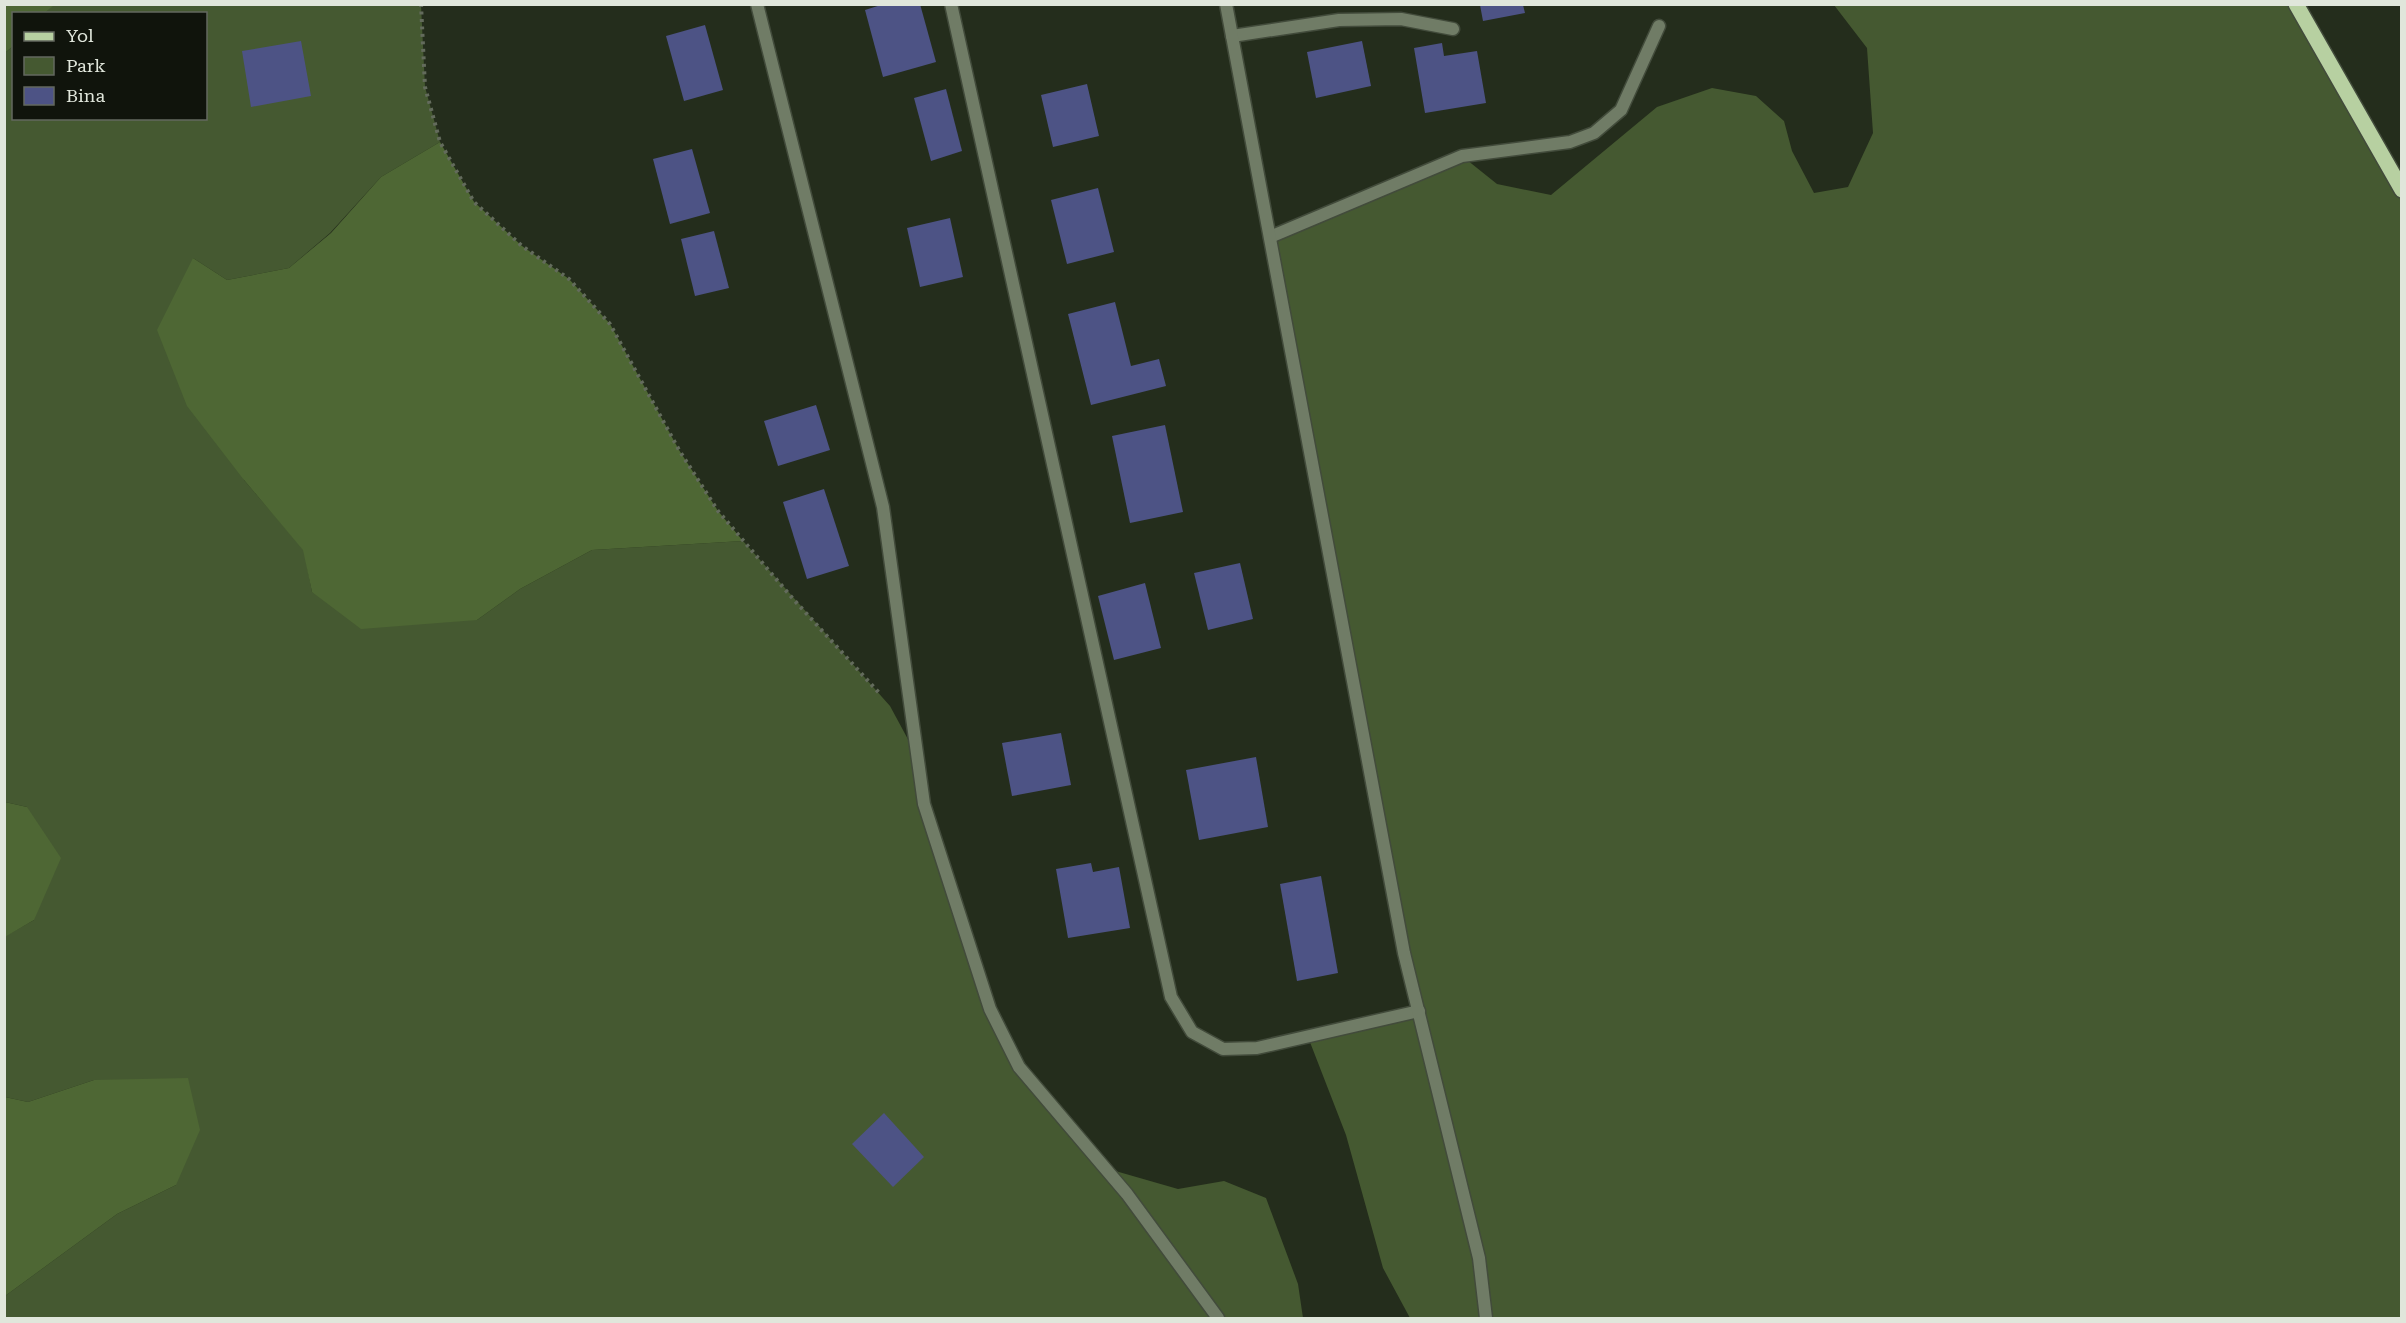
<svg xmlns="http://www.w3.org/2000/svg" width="2406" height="1323" viewBox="0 0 2406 1323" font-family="'Roboto Serif',serif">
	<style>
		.green { fill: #455931 }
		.forest { fill: #4e6734 }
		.building { fill: #4d5385 }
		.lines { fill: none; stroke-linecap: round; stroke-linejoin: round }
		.service-casing { stroke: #424b3b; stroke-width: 15 }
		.minor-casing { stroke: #424b3b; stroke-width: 15 }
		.primary-casing { stroke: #424b3b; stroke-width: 18 }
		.path { stroke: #636b5c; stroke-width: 4; stroke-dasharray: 3 4.5; stroke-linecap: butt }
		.service { stroke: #707c66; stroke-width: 12 }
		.minor { stroke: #707c66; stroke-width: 12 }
		.primary { stroke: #b7d0a1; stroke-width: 15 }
	</style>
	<rect width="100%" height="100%" fill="#242d1c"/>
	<g class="green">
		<polygon points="54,4 421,5 425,87 440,142 381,177 330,233 289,268 227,280 193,258 244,480 304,550 312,592 477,620 520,589 592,550 743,541 890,706 917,756 924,804 990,1009 1019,1067 1105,1168 1178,1189 1224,1181 1266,1198 1298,1284 1303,1318 5,1318 5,1296 117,1214 176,1185 94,1080 28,1102 5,1097 4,937 34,920 27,807 5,802 5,53 13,46 14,118 206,118 206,14 45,13"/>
		<polygon points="1834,5 2296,5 2401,190 2401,1318 1410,1318 1383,1268 1346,1135 1308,1037 1418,1011 1270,237 1462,156 1497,184 1551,195 1657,107 1712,88 1756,96 1784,121 1792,151 1814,193 1848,187 1873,133 1867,48"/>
	</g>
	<g class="forest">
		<polygon points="5,4 54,4 54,5 45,13 14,14 13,46 5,53"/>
		<polygon points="440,142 474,202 522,246 569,279 610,324 679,450 718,511 743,541 592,550 520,589 477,620 361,629 312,592 303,550 244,480 187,406 157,330 193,258 227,280 289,268 331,233 381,177"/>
		<polygon points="5,802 27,807 61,858 34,920 5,937"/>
		<polygon points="188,1078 200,1130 176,1185 117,1214 5,1296 5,1097 28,1102 94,1080"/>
	</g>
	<g class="building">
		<polygon points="884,4 920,4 936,62 883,77 865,10"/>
		<polygon points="1480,5 1523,5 1525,13 1483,21"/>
		<polygon points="705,25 723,90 684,101 666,36"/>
		<polygon points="301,41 311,96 251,107 242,51"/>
		<polygon points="1362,41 1371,86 1316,98 1307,52"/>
		<polygon points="1442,43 1444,56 1477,51 1486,103 1425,113 1414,48"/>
		<polygon points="1087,84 1099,136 1053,147 1041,95"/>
		<polygon points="946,89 962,151 931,161 914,98"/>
		<polygon points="692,149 710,213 670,224 653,159"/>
		<polygon points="1098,188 1114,252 1067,264 1051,200"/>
		<polygon points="950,218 963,277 920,287 907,228"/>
		<polygon points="714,231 729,288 695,296 681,239"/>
		<polygon points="1115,302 1131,366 1159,359 1166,386 1091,405 1068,314"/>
		<polygon points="816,405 830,450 778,466 764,421"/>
		<polygon points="1165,425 1183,512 1130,523 1112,436"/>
		<polygon points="824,489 849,566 807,579 783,502"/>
		<polygon points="1240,563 1253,619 1208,630 1194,573"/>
		<polygon points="1145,583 1161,648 1114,660 1098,596"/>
		<polygon points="1061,733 1071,785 1012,796 1002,743"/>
		<polygon points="1256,757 1268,827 1199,840 1186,770"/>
		<polygon points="1091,863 1093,872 1119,867 1130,928 1068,938 1056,869"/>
		<polygon points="1321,876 1338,973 1297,981 1280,884"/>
		<polygon points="884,1113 924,1157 893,1187 852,1144"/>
	</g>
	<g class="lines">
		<g class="service-casing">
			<g id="service">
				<polyline points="1232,36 1339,20 1401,19 1453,29"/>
				<polyline points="1270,237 1462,156 1570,142 1594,133 1621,110 1659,26"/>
			</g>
		</g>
		<g class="minor-casing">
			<g id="minor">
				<polyline points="757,4 883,507 924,804 990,1009 1019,1067 1127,1194 1218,1318"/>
				<polyline points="951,4 1171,997 1192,1032 1223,1049 1257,1048 1419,1011"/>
				<polyline points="1226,4 1404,953 1479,1258 1486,1318"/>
			</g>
		</g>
		<g class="primary-casing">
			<polyline id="primary" points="2296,4 2402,190"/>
		</g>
		<polyline class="path" points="421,4 425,87 440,142 474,202 522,246 569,279 610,324 679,450 718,511 794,600 881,695"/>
		<use href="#service" class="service"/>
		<use href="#minor" class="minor"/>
		<use href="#primary" class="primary"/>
	</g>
	<rect width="2406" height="1323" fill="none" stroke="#e0e6db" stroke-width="12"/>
	<rect x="12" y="12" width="195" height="108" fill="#10140c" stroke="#63685f" stroke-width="1.5"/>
	<rect x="24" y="32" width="30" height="9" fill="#b7d0a1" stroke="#63685f" stroke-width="1.5"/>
	<text x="66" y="42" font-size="18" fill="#e0e6db">Yol</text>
	<rect x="24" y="57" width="30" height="18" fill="#455931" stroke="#63685f" stroke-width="1.5"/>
	<text x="66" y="72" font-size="18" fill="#e0e6db">Park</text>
	<rect x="24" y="87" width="30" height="18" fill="#4d5385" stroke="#63685f" stroke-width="1.5"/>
	<text x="66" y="102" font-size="18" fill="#e0e6db">Bina</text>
</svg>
